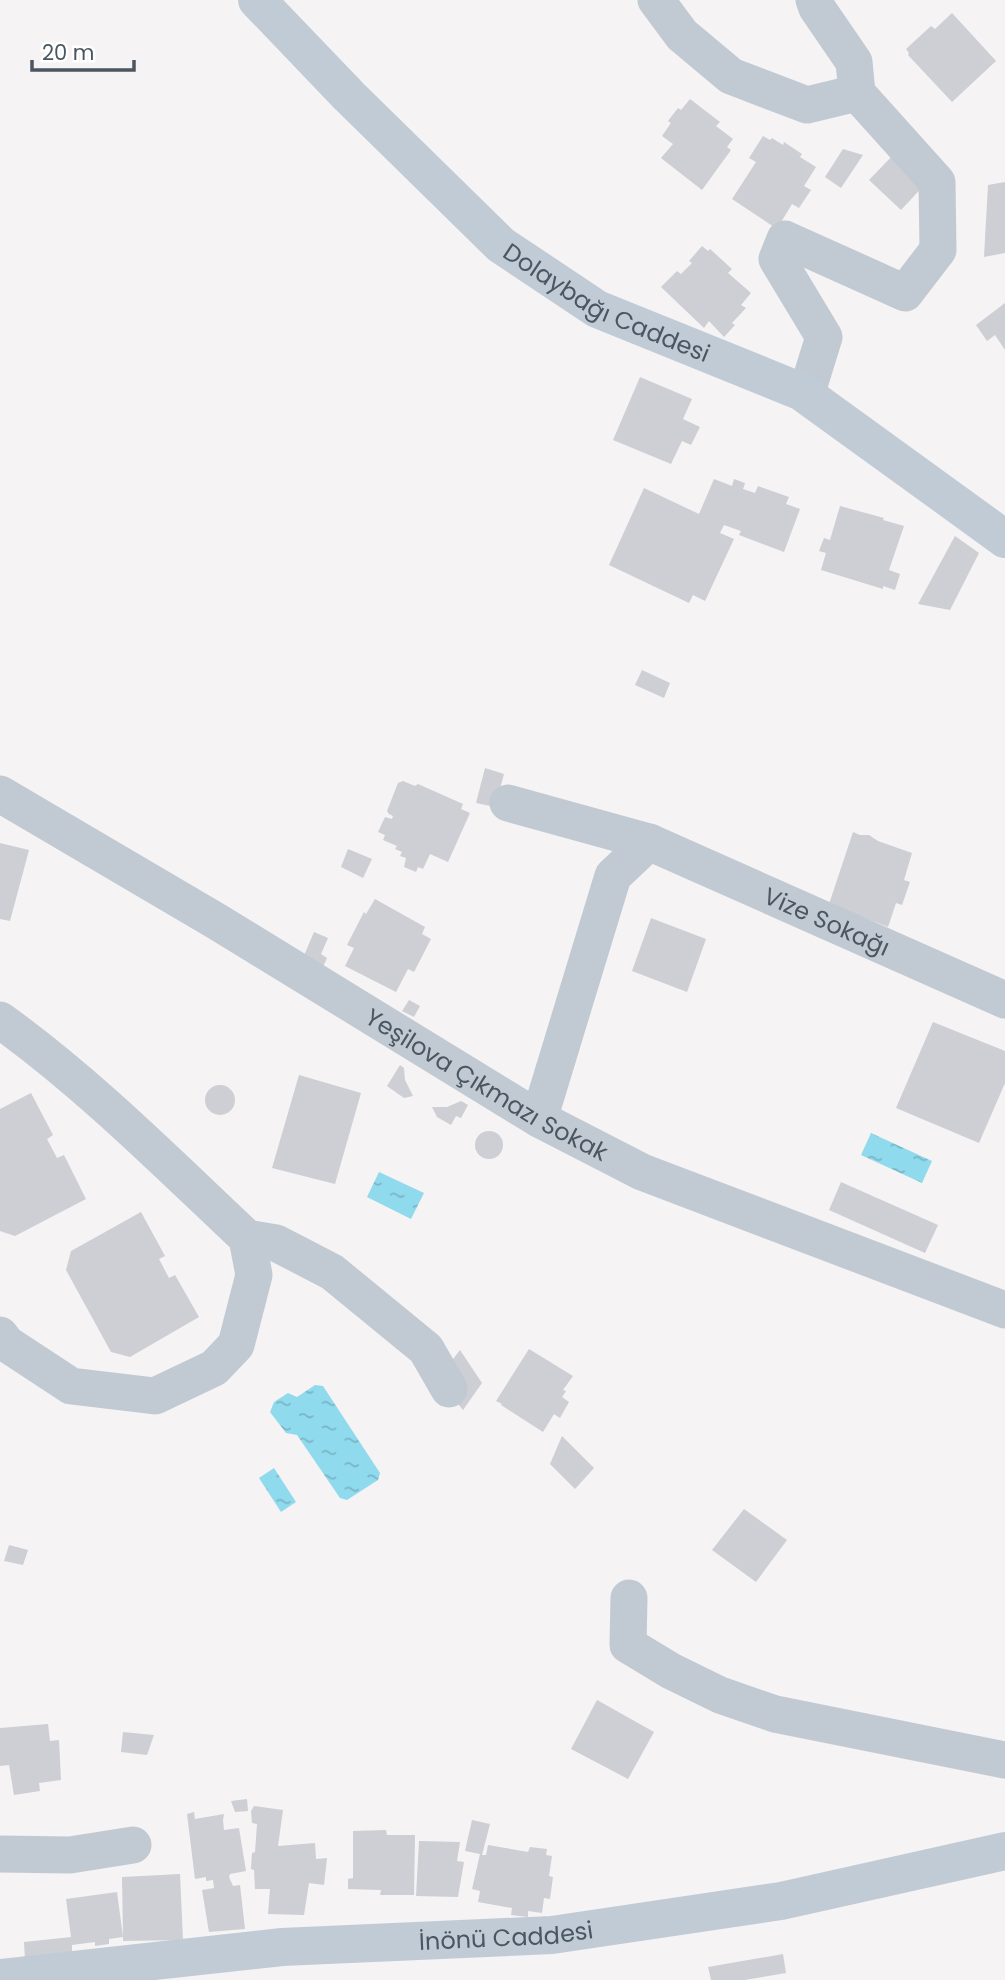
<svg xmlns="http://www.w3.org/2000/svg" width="1005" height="1980" viewBox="0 0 1005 1980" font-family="Poppins,sans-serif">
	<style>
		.water { fill: url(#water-ripples) }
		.building { fill: #cdcfd5 }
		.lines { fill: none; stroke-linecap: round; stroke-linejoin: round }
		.street { stroke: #c1cad2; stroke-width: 37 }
		.secondary { stroke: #c1cbd6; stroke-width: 38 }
		.labels { text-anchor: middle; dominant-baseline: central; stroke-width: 5; stroke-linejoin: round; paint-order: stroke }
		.street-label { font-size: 24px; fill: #4a5661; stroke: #fff }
	</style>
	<defs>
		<pattern id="water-ripples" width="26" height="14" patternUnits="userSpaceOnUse" patternTransform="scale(1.75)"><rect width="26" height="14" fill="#90daee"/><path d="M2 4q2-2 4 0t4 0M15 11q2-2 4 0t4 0" fill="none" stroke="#78b4c4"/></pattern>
	</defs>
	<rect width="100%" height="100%" fill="#f5f3f3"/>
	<g class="water">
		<polygon points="871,1133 932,1161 922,1183 861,1155"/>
		<polygon points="379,1172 424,1193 411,1219 367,1197"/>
		<polygon points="315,1385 323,1386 380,1473 378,1480 347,1500 340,1498 297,1435 286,1433 270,1412 274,1402 288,1393 297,1397"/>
		<polygon points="274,1468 296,1502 281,1512 259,1478"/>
	</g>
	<g class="building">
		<polygon points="952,13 996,61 952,102 908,55 909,53 906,49 931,26 935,29"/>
		<polygon points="690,99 720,122 716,126 733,139 727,147 731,150 702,190 661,158 673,144 662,136 671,123 668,121 678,108 681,110"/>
		<polygon points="763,136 770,140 772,138 783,145 784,142 802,154 800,157 816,167 804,186 811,190 799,208 792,204 777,229 732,199 756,162 749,158"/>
		<polygon points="843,149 863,155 841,188 825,177"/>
		<polygon points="897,151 928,181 901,210 869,180"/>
		<polygon points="1005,182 1005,253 984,257 988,185"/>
		<polygon points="702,246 708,251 710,249 732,269 728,273 751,293 741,305 746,308 732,323 735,325 724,337 709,321 704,328 661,287 677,271 681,274 692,263 689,261"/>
		<polygon points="1005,303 1005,350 995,335 987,341 976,325"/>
		<polygon points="640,377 692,399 683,419 700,427 691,445 682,441 671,464 613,440"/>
		<polygon points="714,479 732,486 734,479 745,483 743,489 755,493 758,486 789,497 786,504 800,509 784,552 739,535 741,531 724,525 720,533 734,539 705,601 693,595 689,603 609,565 644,488 699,514"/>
		<polygon points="840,506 884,518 883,520 904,526 889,570 900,574 895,590 883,586 883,589 821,570 826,553 819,551 824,538 830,540"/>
		<polygon points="955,536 979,553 950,610 918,604"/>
		<polygon points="642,670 670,683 664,698 635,685"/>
		<polygon points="485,768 504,774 495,807 476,803"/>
		<polygon points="403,781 415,786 418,784 463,804 461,809 470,813 448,862 430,854 423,869 418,867 416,872 404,867 406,858 400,856 402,852 395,849 397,846 383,840 385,835 378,832 385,817 392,819 393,816 389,814 387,811 398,783"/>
		<polygon points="853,832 860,835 869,835 878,841 912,853 904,880 910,882 902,905 896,903 888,927 829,904"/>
		<polygon points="0,843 29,850 10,921 0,919"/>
		<polygon points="348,849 372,859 363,878 341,867"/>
		<polygon points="375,899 425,927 422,934 431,939 414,972 408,969 396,992 345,966 354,948 347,945 364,912 366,914"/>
		<polygon points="651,918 706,939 687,992 632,971"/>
		<polygon points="314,932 328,938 321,954 327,958 322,969 303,958"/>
		<polygon points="409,1000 420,1006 414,1017 402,1011"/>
		<polygon points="933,1022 1005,1051 1005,1083 979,1143 896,1108"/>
		<polygon points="400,1065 404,1068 405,1080 413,1096 404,1098 387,1086"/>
		<polygon points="299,1075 361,1093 335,1184 272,1168"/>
		<circle cx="220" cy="1100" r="15"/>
		<polygon points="31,1093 53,1135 47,1139 57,1158 64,1155 86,1199 15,1236 0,1231 0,1109"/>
		<polygon points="461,1101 468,1105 461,1118 456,1116 451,1125 437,1117 432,1107 447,1107"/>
		<circle cx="489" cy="1145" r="14"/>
		<polygon points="841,1182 938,1225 925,1253 829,1210"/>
		<polygon points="141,1212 165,1256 159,1259 169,1278 175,1275 199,1317 130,1357 111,1352 66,1270 71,1251"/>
		<polygon points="529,1349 573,1376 563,1390 566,1391 562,1397 569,1402 560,1418 554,1414 543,1432 501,1405 502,1404 496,1401"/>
		<polygon points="460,1350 482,1383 463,1410 438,1379"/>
		<polygon points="562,1436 594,1468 575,1489 550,1464"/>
		<polygon points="744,1509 787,1540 756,1582 712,1550"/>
		<polygon points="9,1545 28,1550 23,1565 4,1561"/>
		<polygon points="597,1700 654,1732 628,1779 571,1749"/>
		<polygon points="48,1724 50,1741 59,1740 61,1780 39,1783 40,1791 14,1795 9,1765 0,1766 0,1728"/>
		<polygon points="123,1732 154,1735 147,1755 121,1752"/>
		<polygon points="247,1799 248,1811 235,1812 231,1801"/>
		<polygon points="254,1806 283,1810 278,1846 315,1843 316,1859 327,1858 324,1885 309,1883 304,1915 268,1914 270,1889 255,1889 254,1870 251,1869 252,1853 255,1852 257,1824 252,1823 251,1811"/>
		<polygon points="194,1812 195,1819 224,1814 223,1820 224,1830 239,1828 246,1871 230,1874 229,1877 233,1886 240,1885 245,1929 209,1932 202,1890 214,1888 213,1880 206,1881 206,1877 195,1879 187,1814"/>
		<polygon points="472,1820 490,1824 482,1855 486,1855 488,1845 528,1852 530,1847 547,1849 546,1855 552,1856 549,1876 553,1877 550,1899 544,1898 542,1913 528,1911 528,1917 511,1915 512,1908 478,1902 480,1891 472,1889 480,1854 465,1851"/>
		<polygon points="386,1830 387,1835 415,1835 414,1895 380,1895 381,1890 348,1889 348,1879 353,1878 353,1831"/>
		<polygon points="419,1841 460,1842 457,1861 464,1862 458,1897 416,1896"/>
		<polygon points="180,1874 183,1940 123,1941 123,1937 109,1939 109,1944 95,1946 95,1942 72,1945 72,1957 25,1960 24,1942 71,1937 66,1899 117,1892 123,1937 122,1877"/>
		<polygon points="783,1954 786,1973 745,1980 711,1980 708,1967"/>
	</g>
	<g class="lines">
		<g class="street">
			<polyline points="656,0 682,35 731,76 807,105 857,93"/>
			<polyline points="806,395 824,337 777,259 785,239 905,293 938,250 937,182 857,93 854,62 817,8 814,0"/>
			<path id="s1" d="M0 794 216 921 539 1119 642 1172 1005 1310"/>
			<path id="s2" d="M508 803 649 842 1005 1000"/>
			<path d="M0 1020C89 1084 167 1163 247 1238L276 1243 332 1272 426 1349 449 1389"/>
			<polyline points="539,1119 613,876 649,842"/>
			<polyline points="0,1335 7,1344 71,1386 155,1396 214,1368 236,1345 254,1275 247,1238"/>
			<polyline points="629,1598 628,1645 671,1671 720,1695 775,1714 1005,1760"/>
			<polyline points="0,1854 70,1855 133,1845"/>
		</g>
		<g class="secondary">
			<path id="s3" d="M257 0 349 96 501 245 597 309 802 392 1005 539"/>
			<path id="s4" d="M0 1978 282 1947 552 1935 781 1901 1005 1851"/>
		</g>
	</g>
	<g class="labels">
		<g class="street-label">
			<text stroke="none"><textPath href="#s3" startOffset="467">Dolaybağı Caddesi</textPath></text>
			<text stroke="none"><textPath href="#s2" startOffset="341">Vize Sokağı</textPath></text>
			<text stroke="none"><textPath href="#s1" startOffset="567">Yeşilova Çıkmazı Sokak</textPath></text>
			<text stroke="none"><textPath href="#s4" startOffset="508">İnönü Caddesi</textPath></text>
		</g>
	</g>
	<path d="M32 60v10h102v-10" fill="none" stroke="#4a5661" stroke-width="3.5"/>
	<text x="42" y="60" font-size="21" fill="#4a5661" stroke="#ffffff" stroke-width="5" paint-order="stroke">20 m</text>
</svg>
